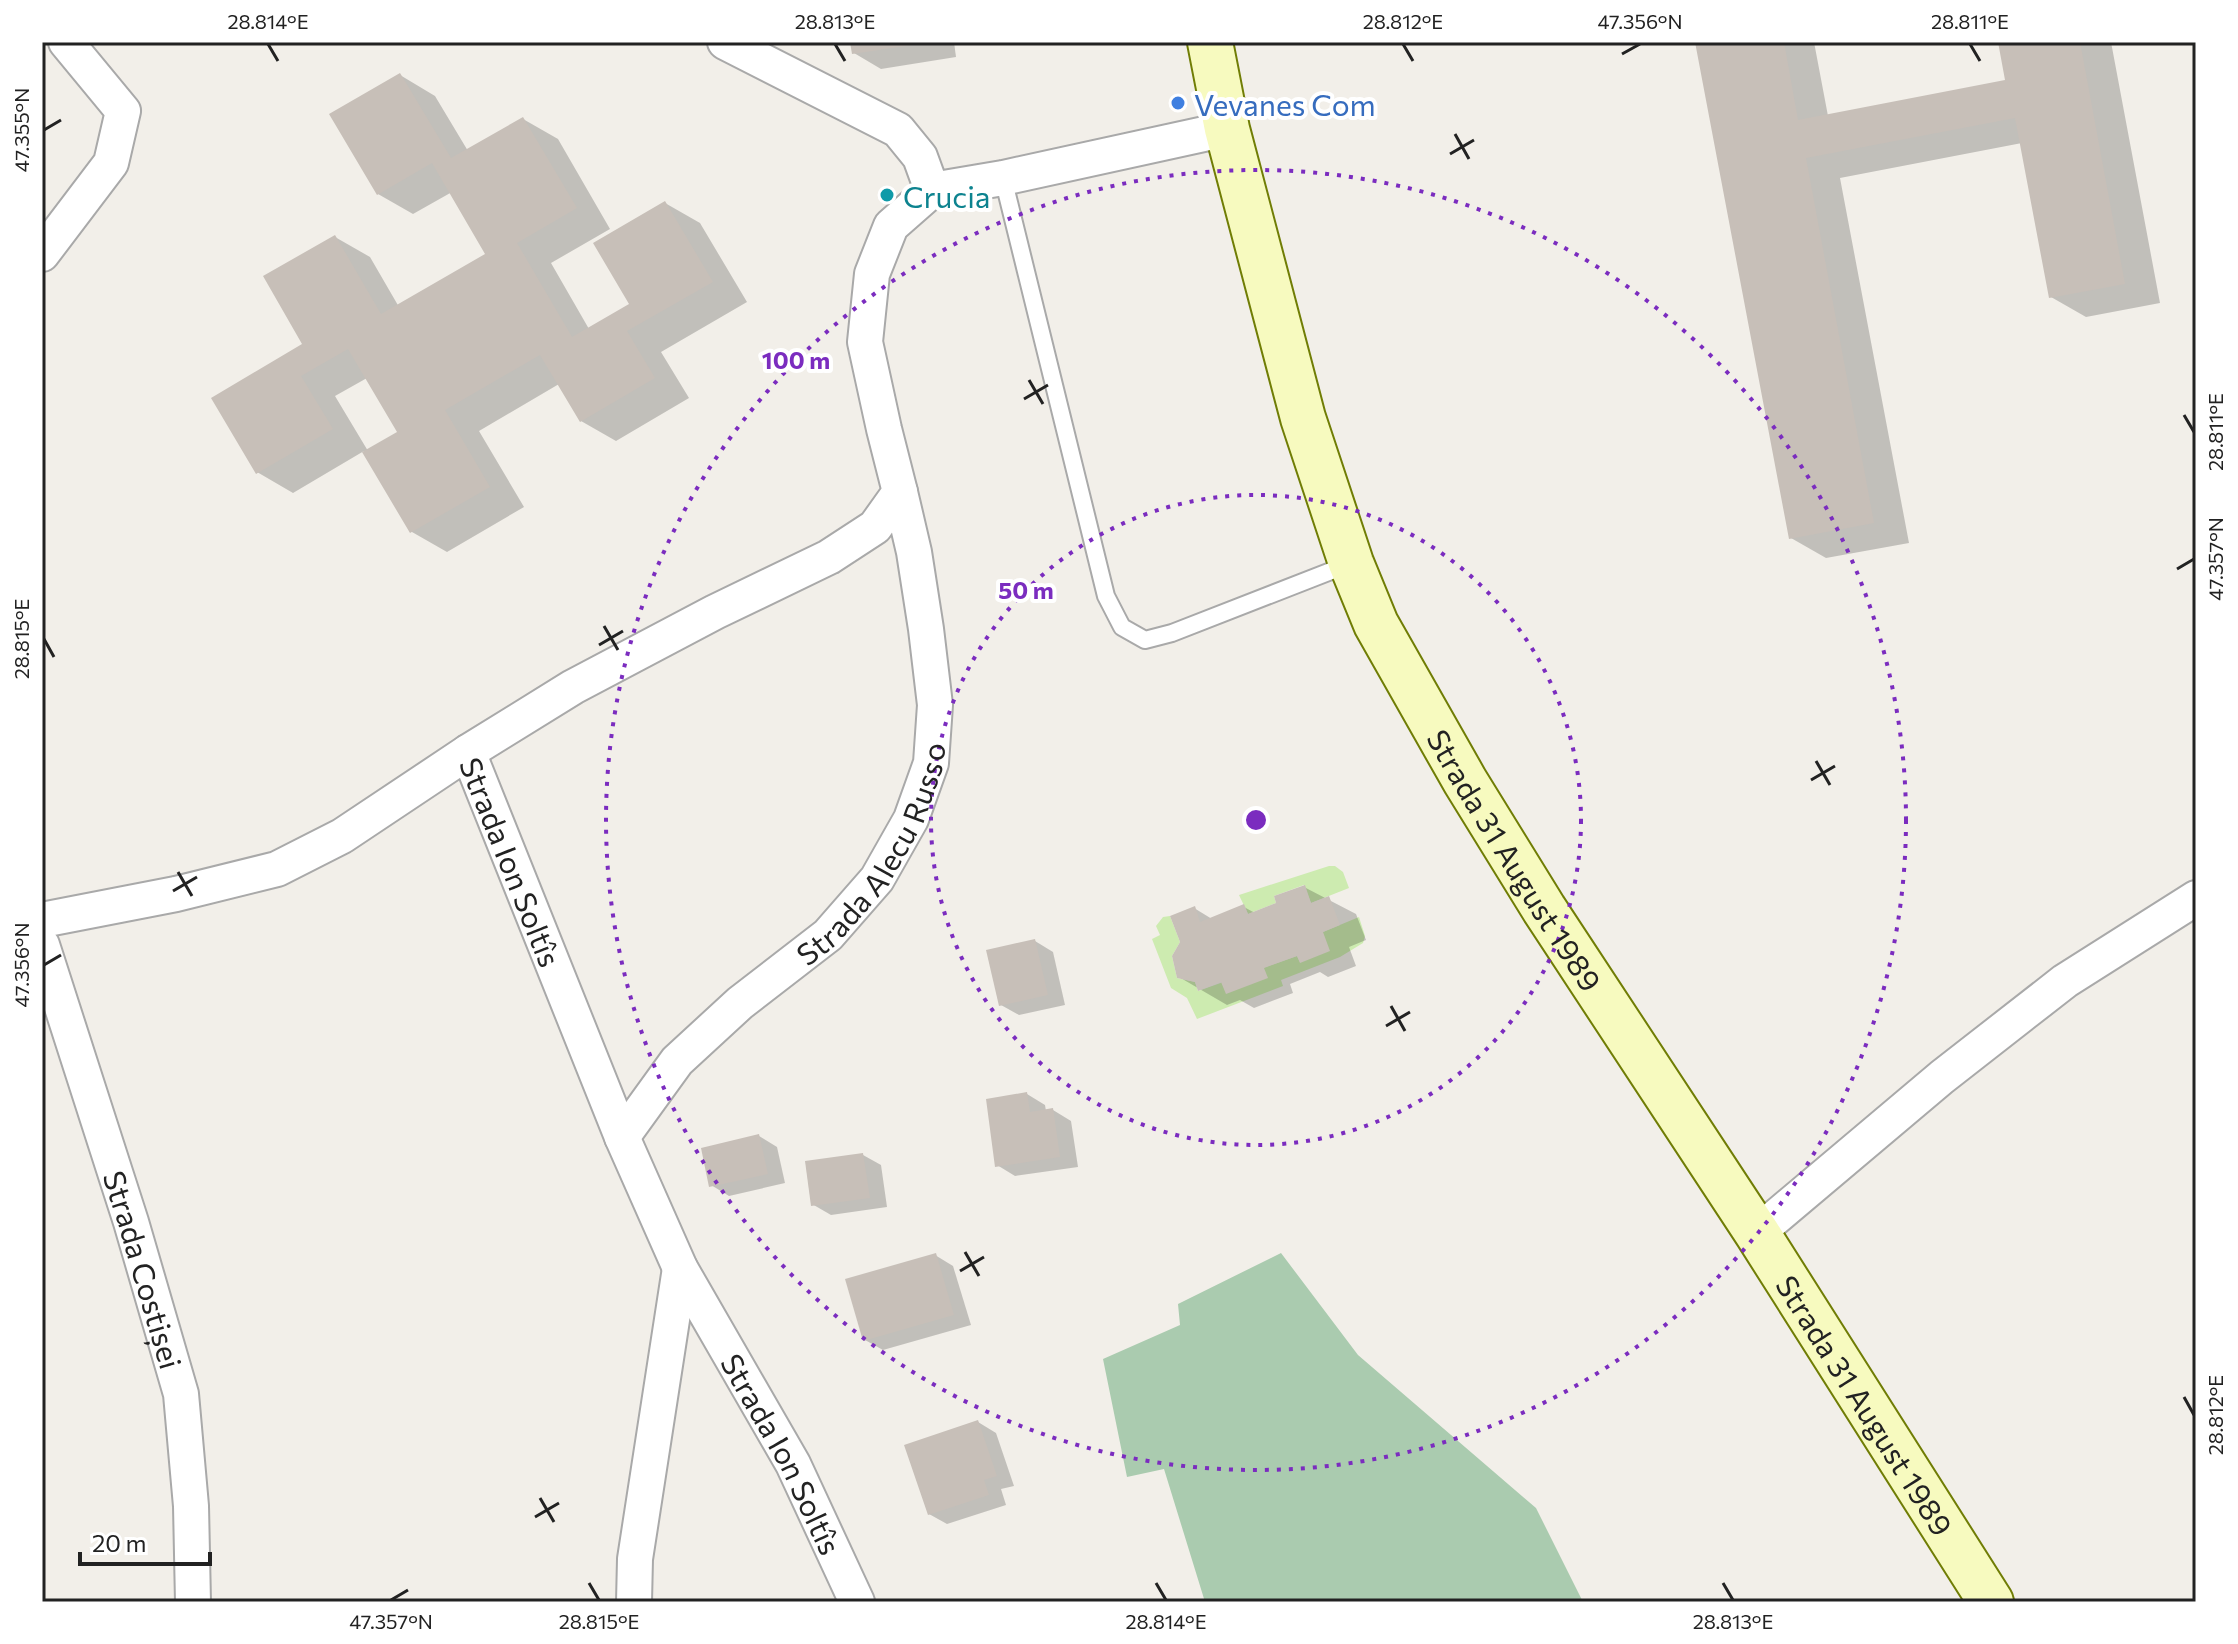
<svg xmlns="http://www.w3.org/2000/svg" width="2238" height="1644" viewBox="0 0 2238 1644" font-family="Commissioner,sans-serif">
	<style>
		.grass { fill: #cdebb0 }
		.cemetery { fill: #aacbaf }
		.shadow { fill: #0003; fill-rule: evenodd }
		.building { fill: #c7bfb8 }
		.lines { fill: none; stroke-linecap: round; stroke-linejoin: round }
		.lane-casing { stroke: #a9a9a9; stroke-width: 20 }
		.street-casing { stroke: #a9a9a9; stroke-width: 38 }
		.secondary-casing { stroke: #707d05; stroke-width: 48 }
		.lane { stroke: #fff; stroke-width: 16 }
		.street { stroke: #fff; stroke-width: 34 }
		.secondary { stroke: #f7fabf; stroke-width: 44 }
		.ticks { fill: none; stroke: #222; stroke-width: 3 }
		.ring { fill: none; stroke: #7b2cbf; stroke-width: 4; stroke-dasharray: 4 8 }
		.shop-dot { fill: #3f7fe0; stroke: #fff; stroke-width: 3 }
		.culture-dot { fill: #0f9aa8; stroke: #fff; stroke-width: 3 }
		.labels { text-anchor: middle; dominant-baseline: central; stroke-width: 8; stroke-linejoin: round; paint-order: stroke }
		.shop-label { font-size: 30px; fill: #366cbe; stroke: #fff; text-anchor: start }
		.culture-label { font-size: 30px; fill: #0d838f; stroke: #fff; text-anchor: start }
		.street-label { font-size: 30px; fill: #222; stroke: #fff }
		.centre { fill: #7b2cbf; stroke: #fff; stroke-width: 4 }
		.ring-label { font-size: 24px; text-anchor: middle; font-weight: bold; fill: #7b2cbf; stroke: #fff; stroke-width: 8; stroke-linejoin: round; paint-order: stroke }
		.neatline { fill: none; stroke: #222; stroke-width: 3 }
		.ticks-label { font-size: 20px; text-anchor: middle; fill: #222 }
	</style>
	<rect width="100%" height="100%" fill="#f2efe9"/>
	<g class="grass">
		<polygon points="1329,866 1335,866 1343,872 1349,888 1311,903 1304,885 1274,896 1276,903 1248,914 1239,895"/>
		<polygon points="1170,916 1180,942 1172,956 1177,978 1195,982 1198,991 1297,956 1300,962 1323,932 1359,917 1365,936 1363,943 1340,957 1281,980 1283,986 1197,1019 1187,998 1171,988 1152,939 1160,935 1156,926 1163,917"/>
	</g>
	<polygon class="cemetery" points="1281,1253 1358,1355 1536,1508 1583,1602 1205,1602 1164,1469 1127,1477 1103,1359 1180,1325 1178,1304"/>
	<g class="shadow">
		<polygon points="852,42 954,42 956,57 881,69 854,53"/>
		<polygon points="1697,42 1814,42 1828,116 2007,82 2000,42 2111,42 2160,303 2086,317 2051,297 2022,143 1840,178 1909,543 1826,558 1791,538"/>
		<path d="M400 75 435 96 468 151 523 119 558 139 610 229 551 263 589 329 631 304 665 203 700 223 747 302 661 352 689 398 616 441 581 421 559 384 479 431 524 507 447 552 412 532 364 451 293 493 257 472 305 345 335 237 370 257 399 307 488 254 452 192 413 214 378 194ZM367 378 399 432 368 451 335 396Z"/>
		<polygon points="1304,887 1356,914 1366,940 1349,947 1356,966 1328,977 1320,972 1290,984 1293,993 1254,1008 1240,1000 1227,1005 1179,977 1194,908 1212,919 1244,907 1255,913 1279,905"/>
		<polygon points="1035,941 1053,952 1065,1005 1019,1015 1001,1005"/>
		<polygon points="1027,1094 1045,1105 1046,1111 1053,1110 1071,1121 1078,1167 1015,1176 997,1165"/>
		<polygon points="759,1136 777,1147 785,1183 729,1196 711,1185"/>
		<polygon points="863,1155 881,1165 887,1207 831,1215 812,1204"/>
		<polygon points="935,1255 953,1266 971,1325 883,1350 865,1340"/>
		<polygon points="978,1422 996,1433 1014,1486 1001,1489 1006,1505 947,1524 929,1514"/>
	</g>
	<g class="building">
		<polygon points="850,42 918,42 919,44 852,54"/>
		<polygon points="1695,42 1784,42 1798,120 2005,80 1998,42 2080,42 2125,284 2049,298 2015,118 1806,158 1874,523 1789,539"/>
		<polygon points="400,73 451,158 523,117 577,208 517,243 572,337 629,304 593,243 665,201 713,282 627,331 655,378 580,422 540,355 445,410 490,487 410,533 362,452 397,432 348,349 301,376 333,429 256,474 211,398 302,344 263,276 335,235 381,314 485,254 432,163 377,195 329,114"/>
		<polygon points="1305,885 1311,903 1329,896 1340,925 1323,932 1330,951 1300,963 1297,956 1264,968 1268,978 1226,994 1221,982 1198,991 1195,982 1177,978 1172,956 1180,942 1170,916 1195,906 1200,922 1244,904 1248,914 1276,903 1274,896"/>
		<polygon points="1035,939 1048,995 999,1006 986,950"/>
		<polygon points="1027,1092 1030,1112 1053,1108 1060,1157 995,1167 986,1099"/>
		<polygon points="759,1134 768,1174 709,1187 701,1148"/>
		<polygon points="863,1153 870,1198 811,1206 805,1161"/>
		<polygon points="936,1253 954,1315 863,1341 845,1279"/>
		<polygon points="978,1420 997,1476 984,1480 989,1495 928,1515 904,1445"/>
	</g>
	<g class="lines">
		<g class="lane-casing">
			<polyline id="lane" points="1003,178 1106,596 1122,627 1145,640 1172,633 1349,564"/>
		</g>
		<g class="street-casing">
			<g id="street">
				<polyline points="725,42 898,130 920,157 932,190 1003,178 1227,129"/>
				<polyline points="42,254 111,163 123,111 66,42"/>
				<path id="s1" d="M468 752 622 1137 680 1268 793 1464 857 1602"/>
				<polyline points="42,920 176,894 277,869 342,836 468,752 573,687 715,612 829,557 875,527 900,492 884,429 865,342 872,274 891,226 932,190"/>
				<path id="s2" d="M42 945 131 1222 181 1394 191 1506 193 1602"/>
				<path id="s3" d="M622 1137 677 1061 740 1003 828 935 877 879 911 819 931 763 935 705 926 629 914 552 900 492"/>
				<polyline points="1757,1233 1942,1077 2065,981 2196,898"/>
				<polyline points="634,1602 635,1559 680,1268"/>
			</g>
		</g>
		<g class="secondary-casing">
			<g id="secondary">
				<path id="s4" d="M1210 42 1227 129 1303 418 1351 563 1376 624 1465 781 1544 909 1757 1233 1991 1602"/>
			</g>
		</g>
		<use href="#lane" class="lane"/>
		<use href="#street" class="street"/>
		<use href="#secondary" class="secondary"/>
	</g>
	<path class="ticks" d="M268 44 278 61M835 44 845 61M1403 44 1413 61M1970 44 1980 61M1622 54 1640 44M44 130 61 120M1455 134 1469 159M1450 154 1474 140M1029 380 1043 404M1024 399 1048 385M2184 415 2194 432M2177 569 2194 559M604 626 618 650M44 639 54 657M599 645 623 631M1816 761 1830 785M1811 780 1835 766M178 872 192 896M173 891 197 877M44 965 61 955M1391 1006 1405 1031M1386 1026 1410 1012M965 1252 979 1276M960 1271 984 1257M2184 1397 2194 1415M540 1498 554 1522M535 1517 559 1503M589 1583 599 1600M1156 1583 1166 1600M1723 1583 1733 1600M391 1600 408 1590"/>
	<g class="ring">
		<circle cx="1256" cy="820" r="325"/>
		<circle cx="1256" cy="820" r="650"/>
	</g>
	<circle class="shop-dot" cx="1178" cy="103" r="8"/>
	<circle class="culture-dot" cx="887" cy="195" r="8"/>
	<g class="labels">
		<g class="shop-label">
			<text x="1194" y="103">Vevanes Com</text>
		</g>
		<g class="culture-label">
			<text x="903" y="195">Crucia</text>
		</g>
		<g class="street-label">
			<text stroke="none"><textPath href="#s3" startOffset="384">Strada Alecu Russo</textPath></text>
			<text stroke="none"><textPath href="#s4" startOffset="880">Strada 31 August 1989</textPath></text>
			<text stroke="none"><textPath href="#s1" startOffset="118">Strada Ion Soltîs</textPath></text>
			<text stroke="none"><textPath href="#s2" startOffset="340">Strada Costișei</textPath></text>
			<text stroke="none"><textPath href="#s4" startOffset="1528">Strada 31 August 1989</textPath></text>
			<text stroke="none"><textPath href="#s1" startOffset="770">Strada Ion Soltîs</textPath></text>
		</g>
	</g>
	<circle cx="1256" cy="820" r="12" class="centre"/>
	<g class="ring-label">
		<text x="796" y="369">100 m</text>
		<text x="1026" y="599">50 m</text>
	</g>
	<rect width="2238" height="1644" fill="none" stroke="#ffffff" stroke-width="88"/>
	<path d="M80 1552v12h130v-12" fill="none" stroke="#222222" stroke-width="4"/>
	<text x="92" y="1552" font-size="24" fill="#222222" stroke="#ffffff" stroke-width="6" paint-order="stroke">20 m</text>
	<rect x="44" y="44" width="2150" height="1556" class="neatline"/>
	<g class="ticks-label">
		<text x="268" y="29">28.814°E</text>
		<text x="835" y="29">28.813°E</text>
		<text x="1403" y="29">28.812°E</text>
		<text x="1640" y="29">47.356°N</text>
		<text x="1970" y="29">28.811°E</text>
		<text transform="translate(22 130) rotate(-90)" y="7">47.355°N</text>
		<text transform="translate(2216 432) rotate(-90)" y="7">28.811°E</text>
		<text transform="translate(2216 559) rotate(-90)" y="7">47.357°N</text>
		<text transform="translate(22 639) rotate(-90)" y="7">28.815°E</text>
		<text transform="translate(22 965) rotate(-90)" y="7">47.356°N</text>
		<text transform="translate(2216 1415) rotate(-90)" y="7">28.812°E</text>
		<text x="391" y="1629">47.357°N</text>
		<text x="599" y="1629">28.815°E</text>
		<text x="1166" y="1629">28.814°E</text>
		<text x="1733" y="1629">28.813°E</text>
	</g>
</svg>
